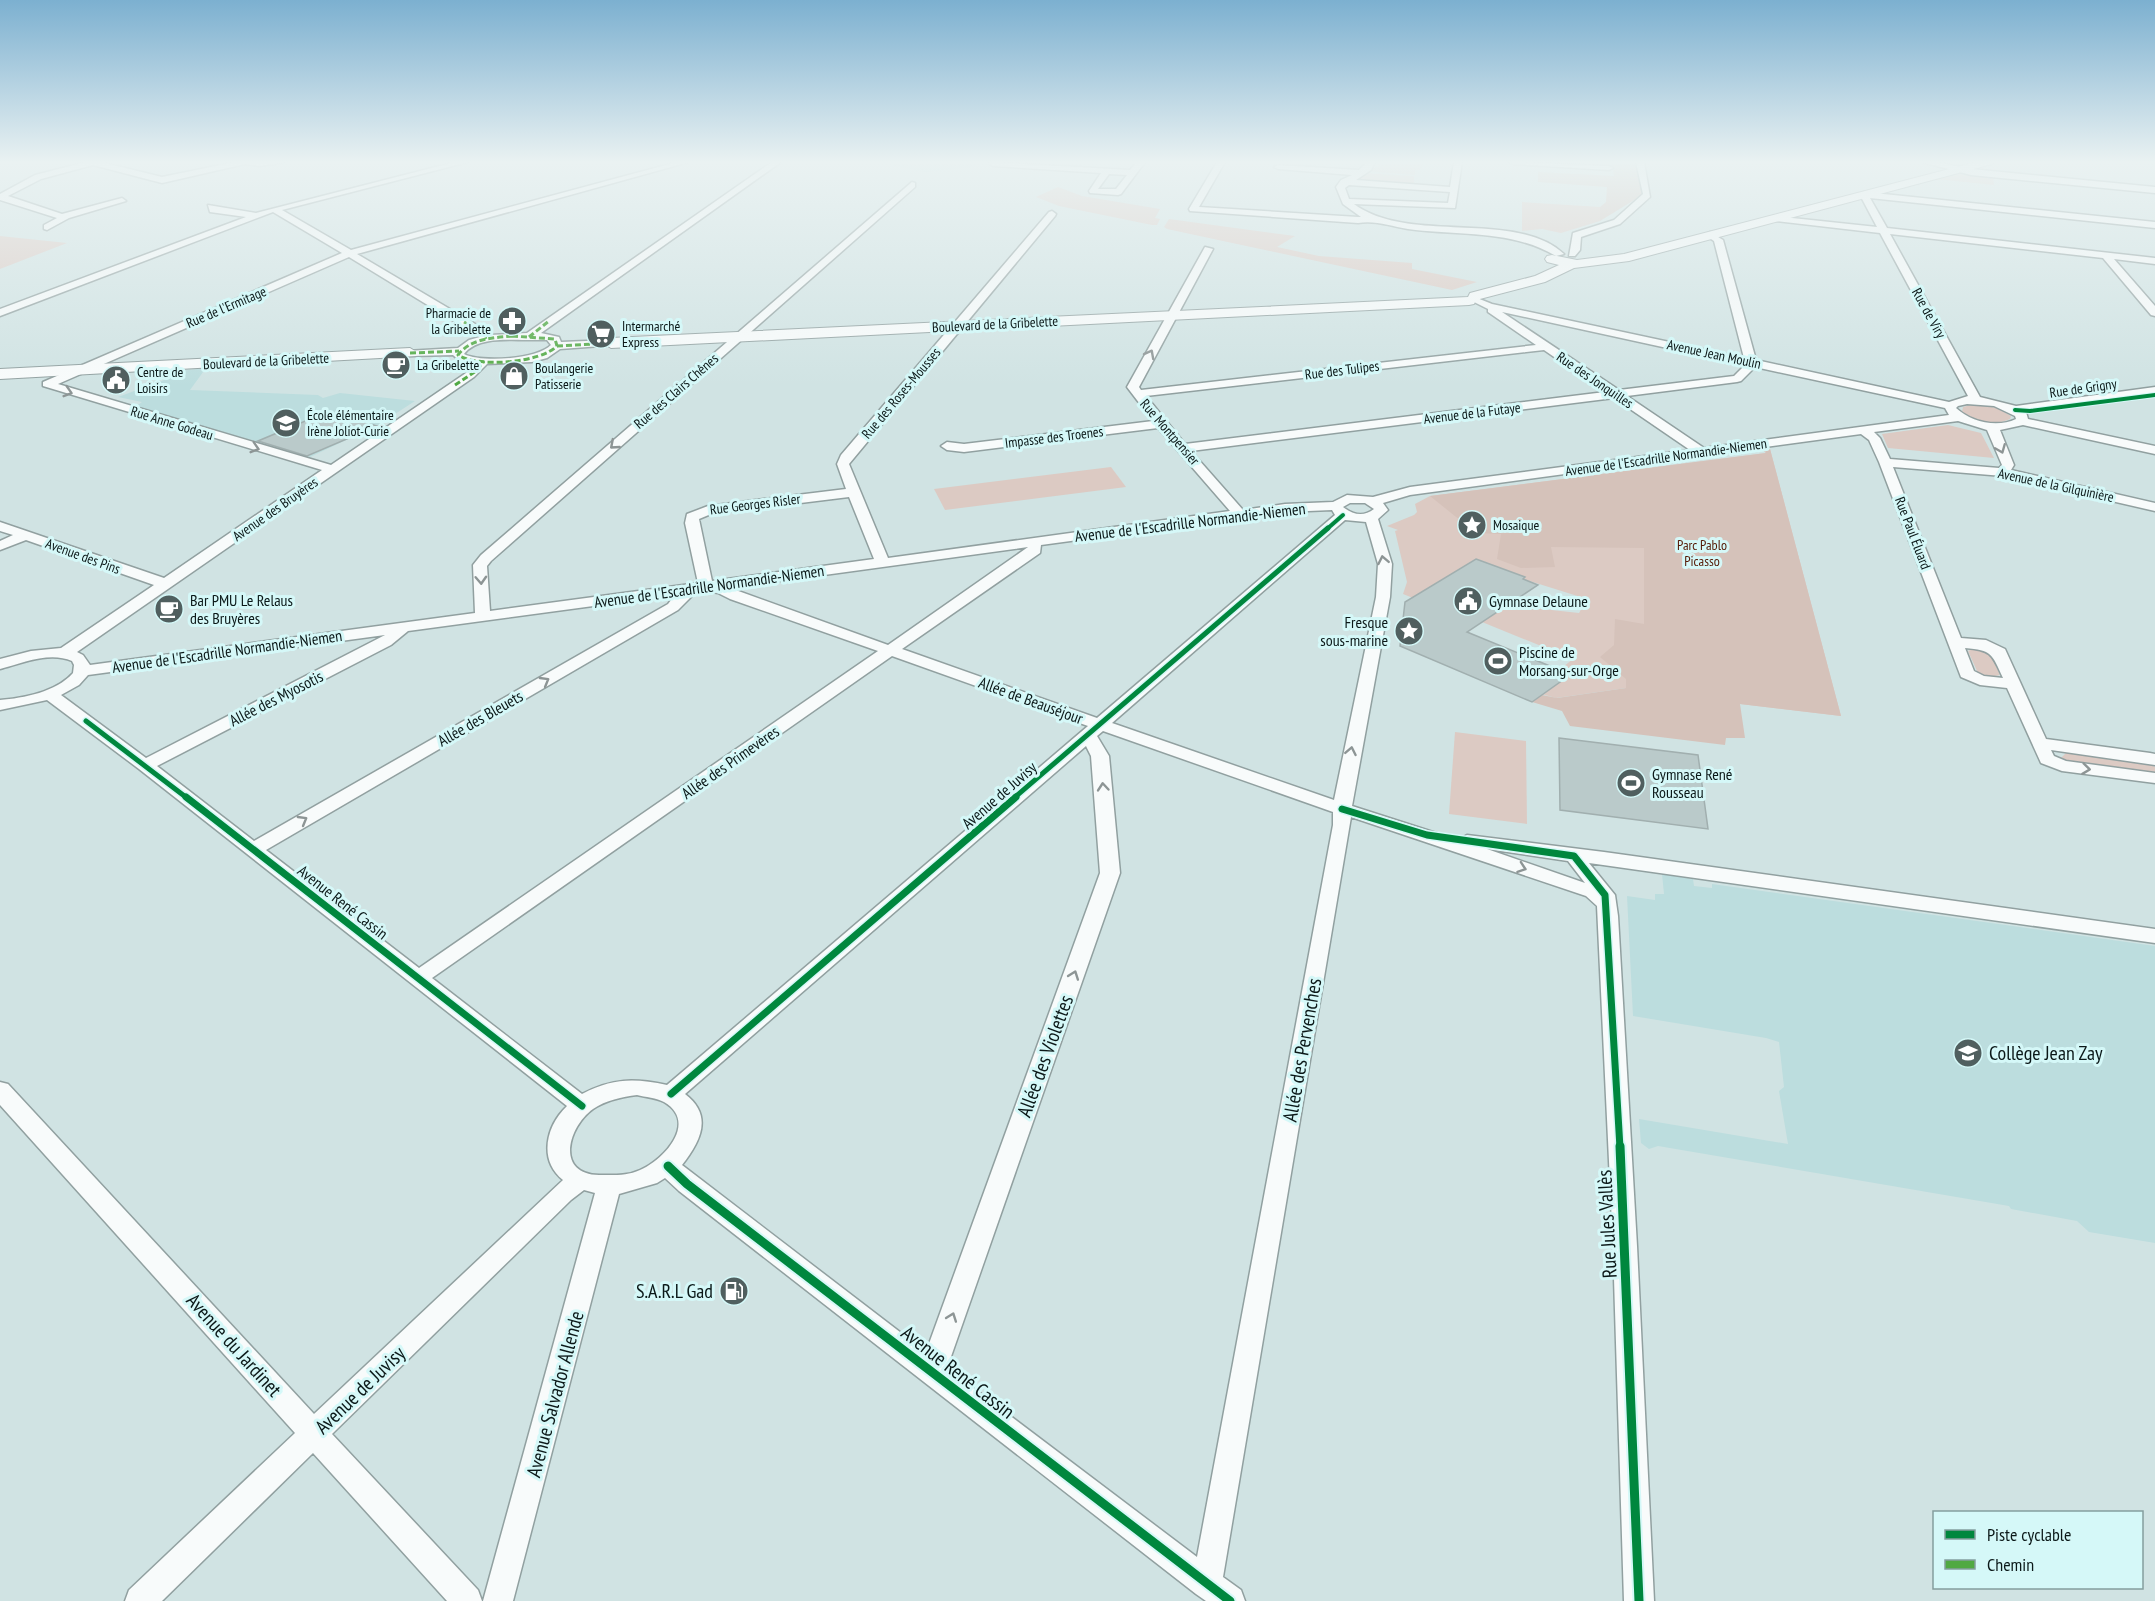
<svg xmlns="http://www.w3.org/2000/svg" width="2155" height="1601" viewBox="0 0 2155 1601" font-family="'PT Sans Narrow',sans-serif">
	<style>
		.built { fill: #bcddde }
		.green { fill: #dccac3 }
		.forest { fill: #d5c2ba }
		.building { fill: #bacaca; stroke: #a1afaf; stroke-width: 1.5 }
		.lines { fill: none; stroke-linecap: round; stroke-linejoin: round }
		.minor-casing { stroke: #91a0a0; stroke-width: 3 }
		.secondary-casing { stroke: #91a0a0; stroke-width: 2 }
		.minor { fill: #f8fbfb; fill-rule: evenodd }
		.secondary { fill: #f8fbfb; fill-rule: evenodd }
		.quiet { stroke: #50a942; stroke-width: 3; stroke-dasharray: 6 3; stroke-linecap: butt }
		.cycleway-far3-casing { stroke: #d5f8f8; stroke-width: 6 }
		.cycleway-far2-casing { stroke: #d5f8f8; stroke-width: 8 }
		.cycleway-far1-casing { stroke: #d5f8f8; stroke-width: 10 }
		.cycleway-casing { stroke: #d5f8f8; stroke-width: 13 }
		.cycleway-far3 { stroke: #00873e; stroke-width: 4 }
		.cycleway-far2 { stroke: #00873e; stroke-width: 5 }
		.cycleway-far1 { stroke: #00873e; stroke-width: 7 }
		.cycleway { stroke: #00873e; stroke-width: 9 }
		.oneway { stroke: #8d9595 }
		.labels { text-anchor: middle; dominant-baseline: central; stroke-width: 6; stroke-linejoin: round; paint-order: stroke }
		.far-street-label { font-size: 14px; fill: #0b1818; stroke: #d5f8f8 }
		.far-poi-label { font-size: 14px; fill: #0b1818; stroke: #d5f8f8; text-anchor: start }
		.far-park-label { font-size: 14px; fill: #541804; stroke: #d5f8f8 }
		.street-label { font-size: 16px; fill: #0b1818; stroke: #d5f8f8 }
		.poi-label { font-size: 16px; fill: #0b1818; stroke: #d5f8f8; text-anchor: start }
		.near-street-label { font-size: 20px; fill: #0b1818; stroke: #d5f8f8 }
		.near-poi-label { font-size: 20px; fill: #0b1818; stroke: #d5f8f8; text-anchor: start }
	</style>
	<rect width="100%" height="100%" fill="#d0e3e3"/>
	<g class="built">
		<polygon points="877,162 978,162 973,167 925,172"/>
		<polygon points="206,368 190,390 318,395 323,398 340,393 415,401 378,425 310,457 135,407 142,402 118,397 175,376 179,371"/>
		<polygon points="1662,874 1693,879 1694,886 1712,888 1712,884 2155,946 2155,1243 2089,1232 2077,1221 2011,1209 2009,1206 1658,1146 1649,1149 1641,1143 1639,1119 1788,1144 1779,1091 1784,1087 1779,1042 1766,1038 1633,1016 1627,896 1655,900 1655,894 1664,894"/>
	</g>
	<g class="green">
		<polygon points="1378,162 1423,162 1420,170 1415,170 1415,175 1366,171 1379,166"/>
		<polygon points="1362,173 1414,176 1414,183 1422,184 1351,179"/>
		<polygon points="1958,174 1993,176 1994,185 1935,179"/>
		<polygon points="1058,187 1082,196 1160,209 1155,218 1160,219 1157,225 1152,225 1059,206 1036,197"/>
		<polygon points="1522,202 1600,207 1600,221 1561,233 1542,229 1522,231"/>
		<polygon points="1169,219 1295,236 1277,247 1319,256 1412,263 1412,269 1477,282 1452,290 1167,229 1164,227"/>
		<polygon points="0,236 67,243 0,269"/>
		<path d="M1974 404 1997 408 2011 416 2010 419C1996 426 1974 422 1962 412L1963 407Z"/>
		<polygon points="1948,425 1981,433 1994,458 1888,448 1882,434"/>
		<polygon points="1770,449 1841,716 1740,704 1644,625 1615,620 1617,670 1627,679 1626,688 1556,698 1534,692 1567,677 1559,673 1561,671 1559,670 1573,659 1482,622 1507,605 1579,613 1587,599 1523,579 1525,577 1477,559 1413,598 1403,594 1407,582 1395,531 1398,530 1387,526 1414,515 1417,512 1415,504 1430,496 1766,453 1763,450"/>
		<polygon points="1111,467 1126,487 945,510 934,489"/>
		<polygon points="1977,647 1990,652 2000,675 1991,677 1978,673 1968,651"/>
		<polygon points="1455,732 1526,741 1527,824 1449,814"/>
		<polygon points="2066,753 2143,761 2155,767 2155,772 2065,761 2061,758"/>
	</g>
	<g class="forest">
		<polygon points="1612,163 1638,165 1644,194 1600,221 1600,207 1606,202 1607,187 1538,182 1538,172 1614,176"/>
		<polygon points="1770,449 1841,716 1740,704 1745,738 1726,738 1725,745 1570,726 1562,711 1532,702 1542,695 1557,698 1626,688 1626,679 1600,657 1614,645 1615,619 1644,624 1644,548 1551,547 1555,567 1521,568 1497,559 1501,534 1476,533 1430,496 1766,453 1763,450"/>
	</g>
	<g class="building">
		<polygon points="329,411 377,426 307,456 258,441"/>
		<polygon points="1476,559 1525,577 1523,579 1538,585 1467,632 1562,671 1559,673 1567,677 1532,702 1400,646 1405,602"/>
		<polygon points="1559,738 1698,755 1708,829 1560,810"/>
	</g>
	<g class="lines">
		<g class="minor-casing">
			<g id="minor">
				<polygon points="86,162 101,162 162,177 235,162 285,162 260,166 245,164 162,183 93,165 41,179 8,196 62,214 122,198 126,201 69,218 47,230 44,229 44,225 57,218 0,200 0,194 35,175"/>
				<path d="M455 162H468L282 210 351 250 677 162H689L357 254 487 331 490 335 527 333 772 162H781L541 333 559 337 561 342 611 340 616 343 615 345 560 349 547 358 532 362 487 364 474 377 77 652 83 655 90 665 475 613 473 565 481 555 912 182 915 183V187L491 561 487 566 490 611 698 583 685 523 687 514 708 506 846 489 837 464 841 455 1049 212 1052 211 1056 214 1055 216 849 464 888 558 1230 511 1158 428 964 452 947 450 941 446 947 442 964 444 1153 421 1127 387 1205 247 1213 249 1139 387 1141 390 1536 345 1488 312V309L1472 301 1477 298 1492 304 1744 358 1714 241 1705 235 1710 232 1723 240 1756 360 1949 402 1968 396 1880 233 1776 221 1773 220V216L1877 227 1860 195 1864 192 2155 222V228L1870 198 1887 228 2155 258V264L2114 259 2155 306V316L2151 315 2103 258 1890 234 1980 397 2016 406 2155 387V395L2026 412 2028 419 2155 446V454L2023 425 2000 430 2014 465 2011 470 2155 503V511L2003 476 1893 467 1961 638 1986 640 2005 649 2046 739 2150 753 2155 754V765L2051 750 2054 756 2066 761 2155 773V783L2062 771 2041 763 2007 688 1980 685 1961 677 1879 462 1869 440 1861 434 1410 495 1383 503 1388 510 1378 519 1392 564 1390 597 1352 806 1458 840 1467 835 1604 852 2155 929V943L1589 863 1615 895 1618 916 1637 1246 1654 1601H1624L1613 1246 1597 906 1586 896 1351 817 1223 1577 1241 1590 1245 1601H1206L1196 1594 679 1191 665 1178 657 1183 619 1194 513 1601H483L595 1193 584 1190 571 1200 332 1434 478 1590 482 1601H447L313 1453 162 1601H125L129 1590 295 1433 0 1105V1082L8 1084 314 1414 563 1180C538 1160 546 1126 567 1106L139 769 47 700 0 710V700C24 698 56 692 73 673L74 665 72 661C50 651 22 663 0 669V659L31 651 61 648 154 585 26 540 0 550V541L13 535 0 531V522L164 578 322 470 43 386V382L342 253 273 212 0 316V309L246 217 210 212 208 205 256 213ZM349 257 480 337 469 340 458 348 406 351V355L410 356 453 355 460 361 474 364 466 373 331 465 58 384ZM1502 312 1745 365 1734 376 1619 390ZM526 340H547L551 345C538 359 481 363 464 354 477 337 507 340 526 340ZM1544 350 1605 392 1185 444 1146 396ZM1755 367 1945 408 1949 415 1704 448 1627 396 1737 382 1741 381ZM1614 398 1690 450 1410 487 1373 497 1347 495 1333 502 1285 504 1243 510 1191 451ZM1967 404 1994 406 2015 416 2016 419C1997 428 1971 422 1956 408L1958 406ZM1958 421 1987 430 2002 465 1999 468 1890 459 1880 438 1874 432ZM849 497 874 559 712 581 699 519 711 514ZM1350 503H1365L1374 509C1364 517 1353 515 1343 507ZM1332 510 1335 515 1097 718 902 649 1040 553 1041 545 1285 512ZM1345 520 1366 522 1378 564 1376 597 1334 800 1112 723ZM1028 547 888 645 730 588ZM706 591 718 593 730 599 878 651 419 968 266 850 678 610 694 594ZM675 595 668 604 254 841 157 766 391 645 408 631ZM385 635 146 758 61 695 79 685 88 675ZM1965 648C1992 650 1992 654 2003 678L1984 676 1974 671ZM892 656 1088 726 667 1085C634 1078 613 1078 582 1094L432 978ZM1103 731 1333 812V825L1197 1557 947 1368 1120 873 1109 756 1097 736ZM1086 746 1091 756 1100 873 926 1352 682 1165C700 1142 714 1116 685 1094ZM1487 849 1568 861 1585 883ZM637 1095C645 1097 657 1098 664 1102 698 1122 665 1159 640 1170 627 1176 614 1175 599 1175 555 1174 568 1127 593 1109 606 1100 622 1097 637 1095Z"/>
				<path d="M990 162 1130 170 1137 162H1145L1121 194 1118 195 1090 193 1089 191 1101 173 993 166 989 164ZM1109 174 1127 175 1116 189H1098Z"/>
				<path d="M1217 162H1225L1199 207 1358 217H1361L1343 204 1336 187 1341 180 1352 175 1278 169 1274 167 1278 165 1359 170 1367 162H1375L1371 170 1356 180 1450 187 1454 162H1462L1455 208 1354 204C1409 245 1516 209 1564 254L1556 256C1510 229 1458 236 1408 229 1390 226 1375 220 1358 223L1190 211 1189 209ZM1349 185 1450 192 1448 203 1349 199 1345 188Z"/>
				<polygon points="1509,162 1609,166 1613,168 1609,170 1513,164"/>
				<polygon points="1636,162 1644,162 1650,197 1620,224 1581,237 1580,250 1575,256 1569,256 1573,233 1614,220 1643,194"/>
				<polygon points="1922,162 1936,162 1971,169 2155,187 2155,193 1971,175"/>
			</g>
		</g>
		<g class="secondary-casing">
			<g id="secondary">
				<polygon points="1976,162 1994,162 1992,164 1629,261 1574,268 1545,282 1476,300 1474,304 1469,305 611,348 603,343 611,338 1468,297 1470,293 1535,276 1559,265 1547,262 1545,259 1547,256 1552,255 1577,260 1624,254"/>
				<polygon points="410,348 418,353 416,356 0,379 0,369"/>
			</g>
		</g>
		<use href="#minor" class="minor"/>
		<use href="#secondary" class="secondary"/>
		<g class="quiet">
			<polyline points="464,322 483,333 486,339"/>
			<path d="M512 336 555 339 557 346C540 363 478 368 458 355 471 338 493 338 512 336Z"/>
			<polyline points="529,337 549,321"/>
			<polyline points="557,346 611,343"/>
			<polyline points="410,353 459,351"/>
			<polyline points="455,385 476,371 484,361"/>
		</g>
		<g class="cycleway-far3-casing">
			<g id="cycleway-far3">
				<polyline points="2015,410 2030,411 2155,395"/>
				<polyline points="1327,529 1343,515"/>
			</g>
		</g>
		<g class="cycleway-far2-casing">
			<g id="cycleway-far2">
				<polyline points="86,721 187,798"/>
				<polyline points="1014,798 1328,528"/>
			</g>
		</g>
		<g class="cycleway-far1-casing">
			<g id="cycleway-far1">
				<polyline points="186,797 582,1106"/>
				<polyline points="1342,809 1427,835 1574,856 1605,895 1620,1148"/>
				<polyline points="671,1094 1016,797"/>
			</g>
		</g>
		<g class="cycleway-casing">
			<g id="cycleway">
				<polyline points="1620,1146 1639,1601"/>
				<polyline points="668,1166 687,1184 1230,1601"/>
			</g>
		</g>
		<use href="#cycleway-far3" class="cycleway-far3"/>
		<use href="#cycleway-far2" class="cycleway-far2"/>
		<use href="#cycleway-far1" class="cycleway-far1"/>
		<use href="#cycleway" class="cycleway"/>
	</g>
	<defs><path id="oneway-chevron" d="M-2-3.5L2.5 0L-2 3.5" fill="none" stroke-width="1.6" stroke-linecap="round" stroke-linejoin="round" transform="scale(1.5)"/></defs>
	<g class="oneway">
		<use href="#oneway-chevron" transform="translate(1150 354) rotate(-62)"/>
		<use href="#oneway-chevron" transform="translate(68 392) rotate(17)"/>
		<use href="#oneway-chevron" transform="translate(614 445) rotate(139)"/>
		<use href="#oneway-chevron" transform="translate(255 448) rotate(17)"/>
		<use href="#oneway-chevron" transform="translate(2001 449) rotate(68)"/>
		<use href="#oneway-chevron" transform="translate(1383 560) rotate(-101)"/>
		<use href="#oneway-chevron" transform="translate(481 580) rotate(87)"/>
		<use href="#oneway-chevron" transform="translate(545 681) rotate(-30)"/>
		<use href="#oneway-chevron" transform="translate(1351 751) rotate(-79)"/>
		<use href="#oneway-chevron" transform="translate(2086 769) rotate(7)"/>
		<use href="#oneway-chevron" transform="translate(1103 787) rotate(-95)"/>
		<use href="#oneway-chevron" transform="translate(303 820) rotate(-30)"/>
		<use href="#oneway-chevron" transform="translate(1522 868) rotate(19)"/>
		<use href="#oneway-chevron" transform="translate(1074 975) rotate(-70)"/>
		<use href="#oneway-chevron" transform="translate(952 1317) rotate(-70)"/>
	</g>
	<linearGradient id="sky" x2="0" y2="1"><stop stop-color="#7cb0d0"/><stop offset="0.42" stop-color="#eaf2f2"/><stop offset="1" stop-color="#eaf2f2" stop-opacity="0"/></linearGradient>
	<rect width="2155" height="386" fill="url(#sky)"/>
	<defs>
		<g id="pharmacy-disc" transform="scale(1.5)"><circle r="9.5" fill="#505f5f" stroke="#d5f8f8"/><path d="M-2-6h4v4h4v4h-4v4h-4v-4h-4v-4h4Z" fill="#fff"/></g>
		<g id="supermarket-disc" transform="scale(1.5)"><circle r="9.5" fill="#505f5f" stroke="#d5f8f8"/><path d="M-6-5.5h2.5l.6 2H6L4.5 2H-2.5L-4.4-4H-6ZM-1.5 3.2a1.3 1.3 0 1 0 .1 0ZM3 3.2a1.3 1.3 0 1 0 .1 0Z" fill="#fff"/></g>
		<g id="cafe-disc" transform="scale(1.5)"><circle r="9.5" fill="#505f5f" stroke="#d5f8f8"/><path d="M-5.5-4.5H6V0H3Q3 3.5 0 3.5H-2.5Q-5.5 3.5-5.5 0ZM3-3.2v2h1.7v-2ZM-6 4.5H4V6H-6Z" fill="#fff"/></g>
		<g id="shop-disc" transform="scale(1.5)"><circle r="9.5" fill="#505f5f" stroke="#d5f8f8"/><path d="M-5-2.5h2.3a2.7 3.5 0 0 1 5.4 0H5L5.5 6h-11ZM-1.5-2.5h3a1.5 2.3 0 0 0-3 0Z" fill="#fff"/></g>
		<g id="civic-disc" transform="scale(1.5)"><circle r="9.5" fill="#505f5f" stroke="#d5f8f8"/><path d="M-.6-6.5H3V-4.5H.6V-3L4-1V1h2V6H-6V1h2V-1L-.6-3ZM-1.2 2.5V6h2.4V2.5Z" fill="#fff"/></g>
		<g id="school-disc" transform="scale(1.5)"><circle r="9.5" fill="#505f5f" stroke="#d5f8f8"/><path d="M0-5L7-2L0 1L-7-2ZM-4 1L0 2.5L4 1V4Q0 6-4 4Z" fill="#fff"/></g>
		<g id="sight-disc" transform="scale(1.5)"><circle r="9.5" fill="#505f5f" stroke="#d5f8f8"/><path d="M0-6L1.8-2.2L6-1.7L2.9 1.2L3.7 5.4L0 3.3L-3.7 5.4L-2.9 1.2L-6-1.7L-1.8-2.2Z" fill="#fff"/></g>
		<g id="stadium-disc" transform="scale(1.5)"><circle r="9.5" fill="#505f5f" stroke="#d5f8f8"/><path d="M0-5a6.5 5 0 1 0 0 10a6.5 5 0 1 0 0-10ZM-3.5-1.8h7v3.6h-7Z" fill="#fff"/></g>
		<g id="fuel-disc" transform="scale(1.5)"><circle r="9.5" fill="#505f5f" stroke="#d5f8f8"/><path d="M-5.5-6h7V0h2V4h1.3V-2.5L3-4.5l.8-.8L6-3V5H2.5V1h-1V6h-7ZM-4.2-4.7v3.2H.2V-4.7Z" fill="#fff"/></g>
	</defs>
	<g fill-rule="evenodd">
		<use href="#pharmacy-disc" x="512" y="321"/>
		<use href="#supermarket-disc" x="601" y="334"/>
		<use href="#cafe-disc" x="396" y="365"/>
		<use href="#shop-disc" x="514" y="376"/>
		<use href="#civic-disc" x="116" y="380"/>
		<use href="#school-disc" x="286" y="423"/>
		<use href="#sight-disc" x="1472" y="525"/>
		<use href="#civic-disc" x="1468" y="601"/>
		<use href="#cafe-disc" x="169" y="609"/>
		<use href="#sight-disc" x="1409" y="631"/>
		<use href="#stadium-disc" x="1498" y="661"/>
		<use href="#stadium-disc" x="1631" y="783"/>
		<use href="#school-disc" x="1968" y="1053"/>
		<use href="#fuel-disc" x="734" y="1291"/>
	</g>
	<g class="labels">
		<g class="far-street-label">
			<text transform="translate(226 307) rotate(-23)">Rue de l'Ermitage</text>
			<text transform="translate(1929 313) rotate(61)">Rue de Viry</text>
			<text transform="translate(995 324) rotate(-3)">Boulevard de la Gribelette</text>
			<text transform="translate(1714 354) rotate(12)">Avenue Jean Moulin</text>
			<text transform="translate(266 361) rotate(-3)">Boulevard de la Gribelette</text>
			<text transform="translate(1342 370) rotate(-7)">Rue des Tulipes</text>
			<text transform="translate(1595 380) rotate(34)">Rue des Jonquilles</text>
			<text transform="translate(2083 388) rotate(-8)">Rue de Grigny</text>
			<text transform="translate(676 391) rotate(-41)">Rue des Clairs Chênes</text>
			<text transform="translate(901 393) rotate(-50)">Rue des Roses-Mousses</text>
			<text transform="translate(1472 413) rotate(-7)">Avenue de la Futaye</text>
			<text transform="translate(172 423) rotate(17)">Rue Anne Godeau</text>
			<text transform="translate(1170 432) rotate(49)">Rue Montpensier</text>
			<text transform="translate(1054 437) rotate(-7)">Impasse des Troenes</text>
			<text transform="translate(1666 457) rotate(-8)">Avenue de l'Escadrille Normandie-Niemen</text>
			<text transform="translate(2056 485) rotate(12)">Avenue de la Gilquinière</text>
			<text transform="translate(755 504) rotate(-7)">Rue Georges Risler</text>
			<text transform="translate(275 509) rotate(-35)">Avenue des Bruyères</text>
			<text transform="translate(1913 533) rotate(69)">Rue Paul Éluard</text>
			<text transform="translate(83 556) rotate(20)">Avenue des Pins</text>
		</g>
		<g class="far-poi-label">
			<text x="491" y="313" text-anchor="end">Pharmacie de<tspan x="491" dy="16">la Gribelette</tspan></text>
			<text x="622" y="326">Intermarché<tspan x="622" dy="16">Express</tspan></text>
			<text x="417" y="365">La Gribelette</text>
			<text x="535" y="368">Boulangerie<tspan x="535" dy="16">Patisserie</tspan></text>
			<text x="137" y="372">Centre de<tspan x="137" dy="16">Loisirs</tspan></text>
			<text x="307" y="415">École élémentaire<tspan x="307" dy="16">Irène Joliot-Curie</tspan></text>
			<text x="1493" y="525">Mosaique</text>
		</g>
		<g class="far-park-label">
			<text x="1702" y="545">Parc Pablo<tspan x="1702" dy="16">Picasso</tspan></text>
		</g>
		<g class="street-label">
			<text transform="translate(1190 522) rotate(-7)">Avenue de l'Escadrille Normandie-Niemen</text>
			<text transform="translate(709 586) rotate(-8)">Avenue de l'Escadrille Normandie-Niemen</text>
			<text transform="translate(227 651) rotate(-8)">Avenue de l'Escadrille Normandie-Niemen</text>
			<text transform="translate(276 698) rotate(-27)">Allée des Myosotis</text>
			<text transform="translate(1031 700) rotate(20)">Allée de Beauséjour</text>
			<text transform="translate(480 718) rotate(-30)">Allée des Bleuets</text>
			<text transform="translate(730 762) rotate(-35)">Allée des Primevères</text>
			<text transform="translate(999 795) rotate(-41)">Avenue de Juvisy</text>
			<text transform="translate(343 902) rotate(38)">Avenue René Cassin</text>
		</g>
		<g class="poi-label">
			<text x="190" y="600">Bar PMU Le Relaus<tspan x="190" dy="18">des Bruyères</tspan></text>
			<text x="1489" y="601">Gymnase Delaune</text>
			<text x="1388" y="622" text-anchor="end">Fresque<tspan x="1388" dy="18">sous-marine</tspan></text>
			<text x="1519" y="652">Piscine de<tspan x="1519" dy="18">Morsang-sur-Orge</tspan></text>
			<text x="1652" y="774">Gymnase René<tspan x="1652" dy="18">Rousseau</tspan></text>
		</g>
		<g class="near-street-label">
			<text transform="translate(1302 1050) rotate(-80)">Allée des Pervenches</text>
			<text transform="translate(1045 1056) rotate(-70)">Allée des Violettes</text>
			<text transform="translate(1607 1224) rotate(-93)">Rue Jules Vallès</text>
			<text transform="translate(234 1345) rotate(48)">Avenue du Jardinet</text>
			<text transform="translate(958 1372) rotate(38)">Avenue René Cassin</text>
			<text transform="translate(360 1390) rotate(-44)">Avenue de Juvisy</text>
			<text transform="translate(555 1394) rotate(-75)">Avenue Salvador Allende</text>
		</g>
		<g class="near-poi-label">
			<text x="1989" y="1053">Collège Jean Zay</text>
			<text x="713" y="1291" text-anchor="end">S.A.R.L Gad</text>
		</g>
	</g>
	<rect x="1933" y="1511" width="210" height="78" fill="#d5f8f8" stroke="#849e9e" stroke-width="1.5"/>
	<rect x="1945" y="1530" width="30" height="9" fill="#00873e" stroke="#849e9e" stroke-width="1.5"/>
	<text x="1987" y="1541" font-size="18" fill="#0b1818">Piste cyclable</text>
	<rect x="1945" y="1560" width="30" height="9" fill="#50a942" stroke="#849e9e" stroke-width="1.5"/>
	<text x="1987" y="1571" font-size="18" fill="#0b1818">Chemin</text>
</svg>
